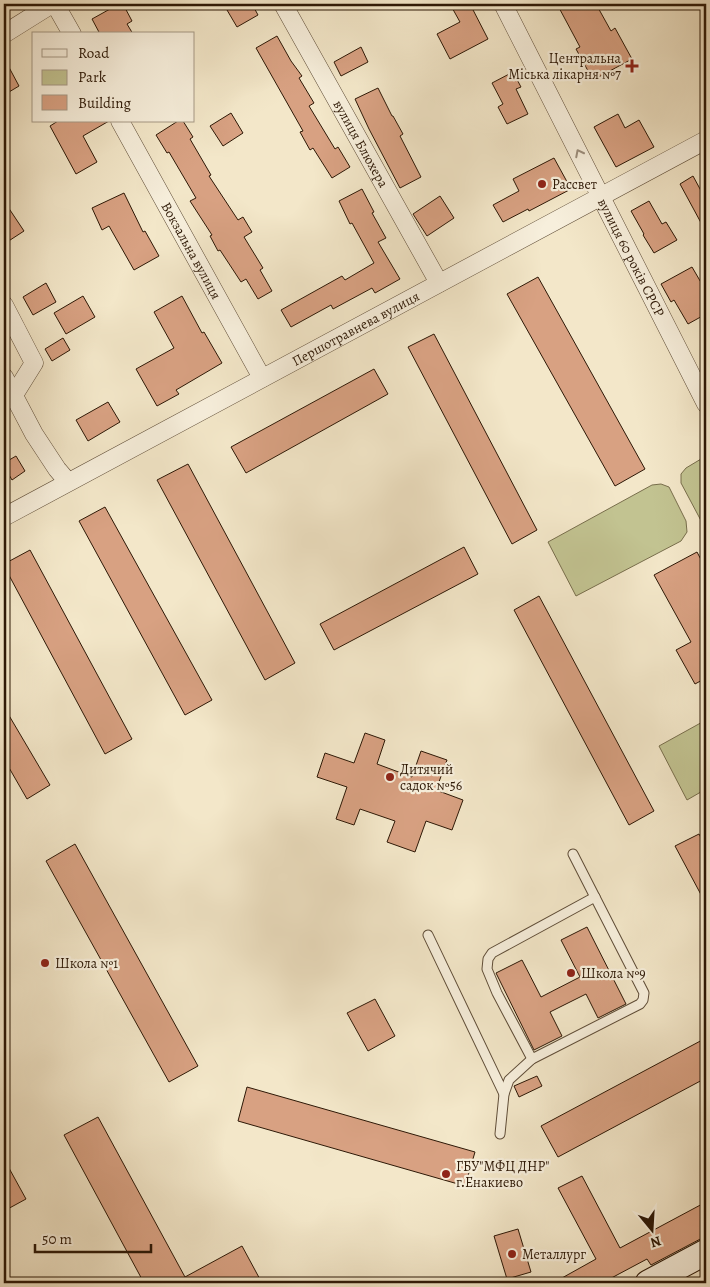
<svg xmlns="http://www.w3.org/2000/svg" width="710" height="1287" viewBox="0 0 710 1287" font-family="Alegreya,serif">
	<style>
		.green { fill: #c2c391; stroke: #786e4c }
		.building { fill: #d8a182; stroke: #2d1806 }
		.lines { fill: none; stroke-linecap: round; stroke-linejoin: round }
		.lane-casing { stroke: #5e4c37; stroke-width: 11 }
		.street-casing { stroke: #5e4c37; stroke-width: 19 }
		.secondary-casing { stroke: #2d1806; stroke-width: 27 }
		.lane { stroke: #f7efdc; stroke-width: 9 }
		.street { stroke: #f7efdc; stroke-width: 18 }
		.secondary { stroke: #f7efdc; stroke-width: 25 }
		.oneway { stroke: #9c8e7c }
		.poi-dot { fill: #8f2418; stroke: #f7efdc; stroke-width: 2 }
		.labels { text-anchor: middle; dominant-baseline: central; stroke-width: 4.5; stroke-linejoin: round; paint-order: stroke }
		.poi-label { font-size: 14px; fill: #2d1806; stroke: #f7efdc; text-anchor: start }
		.street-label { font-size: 14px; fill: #2d1806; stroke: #f7efdc }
	</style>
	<rect width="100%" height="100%" fill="#f3e7c9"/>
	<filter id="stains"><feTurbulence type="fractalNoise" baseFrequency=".004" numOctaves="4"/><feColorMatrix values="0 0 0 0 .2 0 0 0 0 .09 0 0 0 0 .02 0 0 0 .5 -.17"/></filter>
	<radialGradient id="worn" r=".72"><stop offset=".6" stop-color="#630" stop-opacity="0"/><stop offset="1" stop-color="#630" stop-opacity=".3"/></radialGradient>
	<g class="green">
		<polygon points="706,456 706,530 681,483 681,474 686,468"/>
		<polygon points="661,484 669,487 686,521 687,532 681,541 576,596 548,542 652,485"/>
		<polygon points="706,720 706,789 687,800 659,746"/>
	</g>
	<g class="building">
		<polygon points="119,4 123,4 132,21 127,24 133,34 100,34 92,19"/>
		<polygon points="238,4 252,4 258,15 237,27 227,10"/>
		<polygon points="450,4 470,4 488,39 450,59 437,34 460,22"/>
		<polygon points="557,4 596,4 611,31 615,28 632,59 593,80 576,49 580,47"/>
		<polygon points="277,36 291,61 302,76 299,78 314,103 309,106 335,149 338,147 350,167 332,178 313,148 310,150 300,132 303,131 256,48"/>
		<polygon points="361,47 368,62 341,76 334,62"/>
		<polygon points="4,58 19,86 4,95"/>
		<polygon points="513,72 521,87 516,89 528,114 507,124 498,107 503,104 492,83"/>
		<polygon points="378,88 392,116 393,116 403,134 400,136 421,177 400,188 369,129 355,99"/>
		<polygon points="231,113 243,133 223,146 210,126"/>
		<polygon points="618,114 625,128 639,120 654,147 616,167 594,127"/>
		<polygon points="58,121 109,121 83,136 97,162 76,174 50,126"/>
		<polygon points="178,121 183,121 193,137 190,139 211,175 209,176 238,220 243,217 252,232 244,237 263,268 260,270 272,291 258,299 246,279 241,282 220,250 218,251 210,236 212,235 190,201 196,198 169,152 167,153 156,135"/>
		<polygon points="554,158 571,189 529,211 528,209 503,222 493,205 519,191 513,179"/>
		<polygon points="693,176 706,200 706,232 680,184"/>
		<polygon points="362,189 374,212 372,213 386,238 378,242 400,279 375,293 372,288 333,309 331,305 291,327 281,310 342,276 345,280 374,263 352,223 350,224 339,201"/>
		<polygon points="124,193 143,232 145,231 159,256 134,270 109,226 102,230 92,208"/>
		<polygon points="440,196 454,218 427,236 413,214"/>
		<polygon points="4,201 24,231 4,244"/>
		<polygon points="649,201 662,224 666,222 677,240 654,253 643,235 644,234 631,211"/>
		<polygon points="692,267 706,291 706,314 688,324 674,300 671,302 661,284"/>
		<polygon points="538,277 645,469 615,486 507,294"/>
		<polygon points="46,283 56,302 33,315 23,297"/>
		<polygon points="83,296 95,317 66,334 54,313"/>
		<polygon points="182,296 202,333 204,332 222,363 176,390 179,394 157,406 136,369 174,348 154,312"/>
		<polygon points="434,334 537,530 512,544 408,347"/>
		<polygon points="63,338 70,350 52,361 45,349"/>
		<polygon points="374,369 388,394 246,473 231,447"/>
		<polygon points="108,402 120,422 88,441 76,420"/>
		<polygon points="16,456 25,471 12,480 4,466 4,463"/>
		<polygon points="188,464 295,663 265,680 157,480"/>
		<polygon points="105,507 212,700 185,715 79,521"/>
		<polygon points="464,547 478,574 334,650 320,624"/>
		<polygon points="30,550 132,739 105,754 4,566 4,564"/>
		<polygon points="697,552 706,569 706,678 695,684 676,650 691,642 654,575"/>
		<polygon points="539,596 654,811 629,825 514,610"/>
		<polygon points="4,707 50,785 27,799 4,759"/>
		<polygon points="365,733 385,740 377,764 412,777 421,751 447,760 436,790 463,800 452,830 426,821 415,852 387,842 395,821 360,809 354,825 336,819 347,787 317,777 325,753 354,763"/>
		<polygon points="699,834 706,847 706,904 675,846"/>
		<polygon points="75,844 198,1066 169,1082 46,861"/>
		<polygon points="587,927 626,1004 598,1018 586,994 550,1012 562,1036 534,1050 496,973 522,960 541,997 580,977 561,940"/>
		<polygon points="375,999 395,1036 368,1051 347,1013"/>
		<polygon points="706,1038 706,1078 558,1157 541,1126"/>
		<polygon points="537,1076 542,1086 519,1097 514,1086"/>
		<polygon points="247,1087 475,1152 465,1186 238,1121"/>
		<polygon points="98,1117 185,1277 242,1246 262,1283 144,1283 64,1135"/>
		<polygon points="4,1159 26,1199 4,1211"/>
		<polygon points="582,1176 620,1248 706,1202 706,1236 651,1265 647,1259 602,1283 553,1283 596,1259 558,1188"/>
		<polygon points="518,1229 531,1272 507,1279 494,1236"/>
	</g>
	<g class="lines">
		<g class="lane-casing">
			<g id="lane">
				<polyline points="428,935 504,1094"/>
				<polyline points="532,1059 497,993 487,969 488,959 492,953 595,897"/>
				<polyline points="500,1134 504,1094 509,1080 532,1059 640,1004 643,1000 644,993 573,854"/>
			</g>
		</g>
		<g class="street-casing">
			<g id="street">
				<polyline points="55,4 72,34"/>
				<path id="s1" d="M283 4 439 283"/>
				<path id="s2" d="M503 4 706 404"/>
				<polyline points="4,34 52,4"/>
				<path id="s3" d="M120 121 262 378"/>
				<polyline points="4,305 34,363 14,395"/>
				<polyline points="4,377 34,434 57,469 68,482"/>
				<path id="s4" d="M4 517 706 140"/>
			</g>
		</g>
		<g class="secondary-casing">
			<polyline id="secondary" points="648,1283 706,1252"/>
		</g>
		<use href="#lane" class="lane"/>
		<use href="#street" class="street"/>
		<use href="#secondary" class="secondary"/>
	</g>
	<defs><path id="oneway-chevron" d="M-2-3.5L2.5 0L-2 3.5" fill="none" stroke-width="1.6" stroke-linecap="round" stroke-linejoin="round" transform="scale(1.25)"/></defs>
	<use class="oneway" href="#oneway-chevron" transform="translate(579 153) rotate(-117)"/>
	<g class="poi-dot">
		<path d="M629.5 58.5h5v5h5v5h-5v5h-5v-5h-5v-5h5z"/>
		<circle cx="542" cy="184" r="5"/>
		<circle cx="390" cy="777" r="5"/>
		<circle cx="45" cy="963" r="5"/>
		<circle cx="571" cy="973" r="5"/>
		<circle cx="446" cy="1174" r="5"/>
		<circle cx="512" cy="1254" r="5"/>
	</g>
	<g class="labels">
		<g class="poi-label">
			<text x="621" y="58" text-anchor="end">Центральна<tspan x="621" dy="16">Міська лікарня №7</tspan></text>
			<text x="552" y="184">Рассвет</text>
			<text x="400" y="769">Дитячий<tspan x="400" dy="16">садок №56</tspan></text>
			<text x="55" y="963">Школа №1</text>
			<text x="581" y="973">Школа №9</text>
			<text x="456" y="1166">ГБУ"МФЦ ДНР"<tspan x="456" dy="16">г.Енакиево</tspan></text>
			<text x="522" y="1254">Металлург</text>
		</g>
		<g class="street-label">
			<text stroke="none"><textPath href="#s1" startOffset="160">вулиця Блюхера</textPath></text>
			<text stroke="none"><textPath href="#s3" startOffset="148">Вокзальна вулиця</textPath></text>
			<text stroke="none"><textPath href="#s2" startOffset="284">вулиця 60 років СРСР</textPath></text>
			<text stroke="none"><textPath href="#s4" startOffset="399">Першотравнева вулиця</textPath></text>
		</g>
	</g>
	<rect width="710" height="1287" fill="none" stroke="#f3e7c9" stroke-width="20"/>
	<rect x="5" y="5" width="700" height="1277" fill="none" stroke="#2d1806" stroke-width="2.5"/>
	<rect x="10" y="10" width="690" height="1267" fill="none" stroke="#2d1806"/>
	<rect x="32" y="32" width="162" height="90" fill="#f7efdc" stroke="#a69986"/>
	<rect x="42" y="49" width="25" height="8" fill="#f7efdc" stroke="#a69986"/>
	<text x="78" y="58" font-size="15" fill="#2d1806">Road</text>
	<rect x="42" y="70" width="25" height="15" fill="#c2c391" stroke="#a69986"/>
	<text x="78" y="82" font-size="15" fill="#2d1806">Park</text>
	<rect x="42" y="95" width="25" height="15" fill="#d8a182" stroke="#a69986"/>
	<text x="78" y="108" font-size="15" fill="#2d1806">Building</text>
	<g transform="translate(652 1230) rotate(162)" stroke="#f7efdc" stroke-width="4" paint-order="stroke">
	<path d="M0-4L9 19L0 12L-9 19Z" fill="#2d1806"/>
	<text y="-8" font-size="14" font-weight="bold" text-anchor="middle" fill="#2d1806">N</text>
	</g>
	<path d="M35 1244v8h116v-8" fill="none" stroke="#2d1806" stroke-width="2.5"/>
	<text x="42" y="1244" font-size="15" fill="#2d1806" stroke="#f7efdc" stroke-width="4" paint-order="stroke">50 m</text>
	<rect width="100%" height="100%" filter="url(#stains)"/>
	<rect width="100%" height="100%" fill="url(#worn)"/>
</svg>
